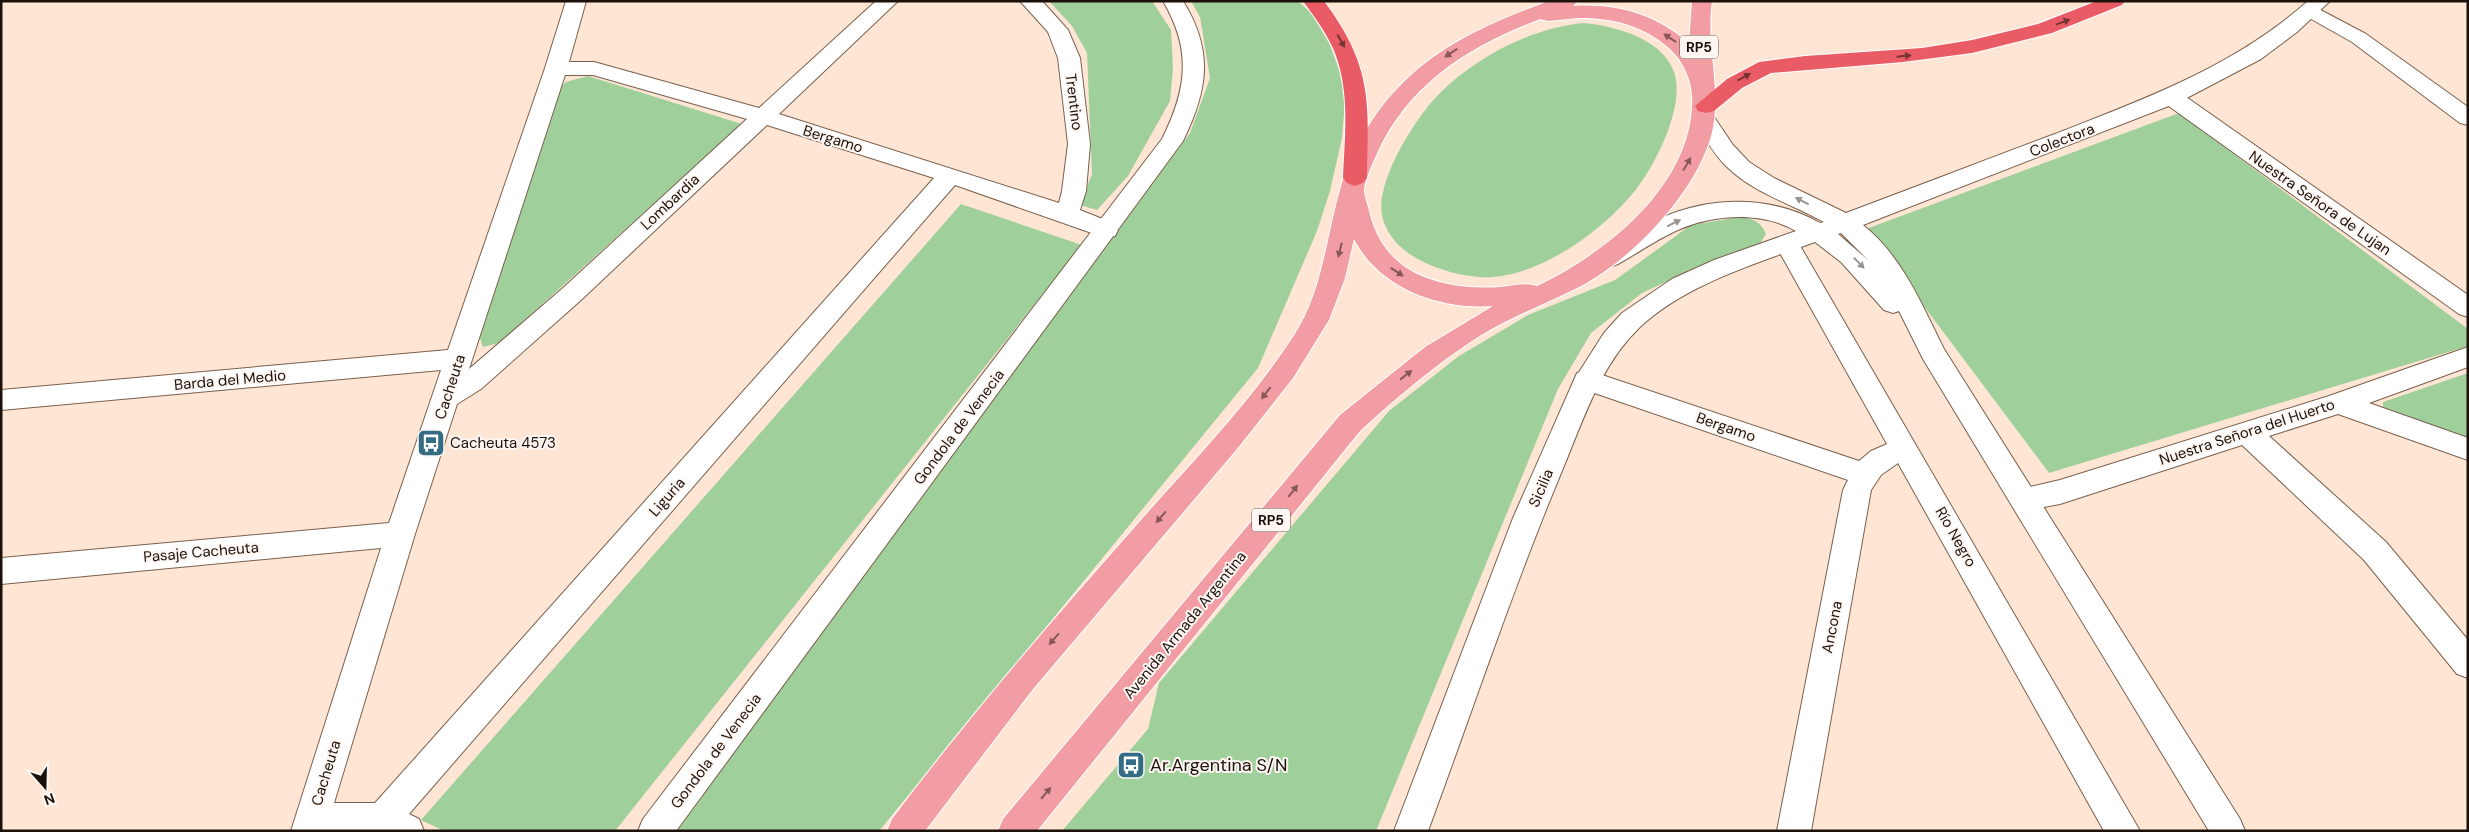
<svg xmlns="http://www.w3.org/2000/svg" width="2469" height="832" viewBox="0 0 2469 832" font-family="'DM Sans',sans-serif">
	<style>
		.green { fill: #9fd09b }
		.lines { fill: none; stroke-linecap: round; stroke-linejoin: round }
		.minor-casing { stroke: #7a604d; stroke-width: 2 }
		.tertiary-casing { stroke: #7a604d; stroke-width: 2 }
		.primary-casing { stroke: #fff; stroke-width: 2 }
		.motorway-casing { stroke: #fff; stroke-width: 2 }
		.minor { fill: #fff; fill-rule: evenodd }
		.tertiary { fill: #fff; fill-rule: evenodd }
		.primary { fill: #f29da3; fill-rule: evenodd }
		.motorway { fill: #e95c66; fill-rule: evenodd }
		.oneway { fill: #783333 }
		.oneway2 { fill: #875756 }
		.oneway3 { fill: #999491 }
		.labels { text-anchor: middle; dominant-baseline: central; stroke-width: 4; stroke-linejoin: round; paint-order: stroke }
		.shield { fill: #fdf6f2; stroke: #605650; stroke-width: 1 }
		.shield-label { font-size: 14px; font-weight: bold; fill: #1c110a }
		.street-label { font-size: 15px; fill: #1c110a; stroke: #fdf6f2 }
		.poi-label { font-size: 15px; fill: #1c110a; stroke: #fdf6f2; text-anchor: start }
		.near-poi-label { font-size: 18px; fill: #1c110a; stroke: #fdf6f2; text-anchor: start }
	</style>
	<rect width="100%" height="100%" fill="#fee5d4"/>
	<g class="green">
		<polygon points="1049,1 1152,1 1171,30 1173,68 1170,101 1128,176 1097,210 1080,205 1092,174 1087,53 1072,26"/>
		<polygon points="1191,1 1298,1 1312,14 1330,45 1346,89 1342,138 1330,191 1317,231 1258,368 879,831 673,831 674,820 1190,133 1210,78 1200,17"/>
		<path d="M1584 23C1615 26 1665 39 1675 75 1679 91 1675 109 1670 125 1662 148 1651 169 1637 188 1604 231 1535 281 1479 277 1443 274 1390 256 1382 215 1375 182 1416 117 1438 95 1476 57 1531 28 1584 23Z"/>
		<polygon points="588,76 742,124 499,343 483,347 480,338 557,90 566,82"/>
		<polygon points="2179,113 2468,329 2468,346 2049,473 1866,229"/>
		<polygon points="961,204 1082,245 615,831 444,831 421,820"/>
		<path d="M1740 217C1753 219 1761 221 1766 234L1761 242 1746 249 1713 260 1642 293 1591 333 1558 389 1376 831H1062L1148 729 1159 683 1389 411 1459 356 1528 315 1615 280 1691 225Z"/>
		<polygon points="2468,373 2468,442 2390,415 2383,408 2383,402"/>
	</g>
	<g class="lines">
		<g class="minor-casing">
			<g id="minor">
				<path d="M566 1H586L569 62H594L759 108 876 1H898L779 114 1059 203 1062 191 1068 144 1058 58 1048 32 1020 1H1042L1068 30 1080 58 1090 144 1086 191 1080 210 1115 224 1118 230 1115 236 1106 238 955 185 409 814 419 819 424 831H291L381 548 1 584V558L389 523 441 370 1 410V390L448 350 545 68ZM565 75H593L747 119 563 288 469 369ZM767 125 934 178 375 803H334L415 534 457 404 481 389 581 300Z"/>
				<polygon points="2311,5 2366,34 2468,107 2468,125 2460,123 2352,42 2304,15 2301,11 2304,7"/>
				<polygon points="2171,90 2179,92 2468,295 2468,317 2459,314 2163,102 2160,97 2163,92"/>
				<polygon points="1787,236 1796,238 1799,244 2140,831 2104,831 1898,463 1881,475 1871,490 1811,831 1777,831 1843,490 1848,480 1577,387 1574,380 1577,373 1587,370 1859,461 1871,451 1887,444 1775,244 1778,238"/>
				<polygon points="2468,347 2468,367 2369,403 2468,438 2468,460 2338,414 2269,436 2386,542 2468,640 2468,678 2457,674 2364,560 2242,445 2060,504 2023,511 2013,507 2009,499 2013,491 2060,480 2329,396"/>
			</g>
		</g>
		<g class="tertiary-casing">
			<g id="tertiary">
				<path d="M1163 1H1183C1214 51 1208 90 1183 141L676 831H638L643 819 1162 139C1187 89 1192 50 1163 1Z"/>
				<path d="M2308 1H2330L2297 32 2261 59 2179 102 1863 225C1902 256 1922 305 1944 349L2240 819 2245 831H2209L1923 359 1899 311 1893 313 1884 310 1841 262 1815 242C1757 263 1686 284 1640 327 1601 364 1584 418 1564 466 1514 585 1473 709 1428 831H1394L1513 518 1574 380 1604 333 1622 313 1672 279 1714 260 1796 231C1762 211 1713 214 1678 230 1657 239 1638 253 1618 264L1609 267 1600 264 1597 258 1600 252C1620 241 1640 228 1661 218 1711 196 1771 195 1820 223L1824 222C1792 204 1753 193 1726 166 1713 153 1703 135 1693 119L1696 114 1704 112 1712 114 1733 145 1749 162 1774 178 1846 213C1916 187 1985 160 2055 134 2145 99 2235 66 2308 1ZM1841 233 1869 261 1838 234Z"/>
			</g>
		</g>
		<g class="primary-casing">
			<path id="primary" d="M1549 1H1578L1573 6C1615 3 1657 14 1689 44L1692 1H1712C1705 46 1723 93 1711 136 1695 193 1634 257 1583 285 1548 303 1512 316 1478 337 1436 364 1397 397 1360 431L1037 831H998L1003 819 1340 415 1425 347 1493 306C1439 310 1379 288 1354 239L1345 278 1329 320 1293 378 1237 449 1033 689 925 831H887L892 819C968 718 1050 623 1134 528 1188 466 1248 406 1293 337 1324 290 1326 235 1342 183 1353 150 1372 115 1396 90 1437 45 1492 22 1549 1ZM1579 18C1613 18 1643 25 1670 49 1686 64 1694 86 1692 107 1688 188 1605 254 1537 286 1524 282 1513 286 1500 287 1471 289 1442 286 1415 273 1392 261 1377 241 1370 215 1369 209 1364 196 1364 190 1365 178 1373 163 1378 151 1410 82 1472 45 1540 19L1548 21Z"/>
		</g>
		<g class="motorway-casing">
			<g id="motorway">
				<path d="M1303 1H1324C1372 66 1369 100 1367 178L1363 183 1355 186 1347 183 1343 178C1345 133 1351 85 1331 44 1323 28 1313 15 1303 1Z"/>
				<polygon points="2097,1 2125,1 2122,5 2052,33 1972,53 1903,62 1771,73 1742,88 1714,111 1706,113 1698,111 1695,106 1727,79 1759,62 1805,56 1922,48 1972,40 2038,24"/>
			</g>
		</g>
		<use href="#minor" class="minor"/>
		<use href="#tertiary" class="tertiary"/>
		<use href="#primary" class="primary"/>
		<use href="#motorway" class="motorway"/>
	</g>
	<defs><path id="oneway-solid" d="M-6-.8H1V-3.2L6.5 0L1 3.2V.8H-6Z" transform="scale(1.25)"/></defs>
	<g class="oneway">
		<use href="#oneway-solid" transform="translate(2063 22) rotate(-20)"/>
		<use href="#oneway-solid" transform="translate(1341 41) rotate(61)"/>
		<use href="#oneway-solid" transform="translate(1904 56) rotate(-6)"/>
		<use href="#oneway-solid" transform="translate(1744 77) rotate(-29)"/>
	</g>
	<g class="oneway2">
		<use href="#oneway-solid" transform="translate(1670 38) rotate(-146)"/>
		<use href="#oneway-solid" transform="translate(1451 53) rotate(147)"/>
		<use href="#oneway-solid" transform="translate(1687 164) rotate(-60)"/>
		<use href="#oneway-solid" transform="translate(1340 250) rotate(104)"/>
		<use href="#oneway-solid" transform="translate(1397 272) rotate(33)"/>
		<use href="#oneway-solid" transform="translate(1406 375) rotate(-38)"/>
		<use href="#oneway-solid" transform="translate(1266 393) rotate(128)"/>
		<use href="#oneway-solid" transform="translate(1293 491) rotate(-52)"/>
		<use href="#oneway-solid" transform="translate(1161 517) rotate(131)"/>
		<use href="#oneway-solid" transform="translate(1054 639) rotate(131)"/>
		<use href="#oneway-solid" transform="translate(1046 793) rotate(-50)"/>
	</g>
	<g class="oneway3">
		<use href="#oneway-solid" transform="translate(1802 201) rotate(-153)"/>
		<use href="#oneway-solid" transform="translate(1674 223) rotate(-26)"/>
		<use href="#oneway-solid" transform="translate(1859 263) rotate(46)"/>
	</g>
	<defs>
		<g id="bus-square" transform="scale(1.4375)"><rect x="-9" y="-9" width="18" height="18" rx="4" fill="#346c86" stroke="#fdf6f2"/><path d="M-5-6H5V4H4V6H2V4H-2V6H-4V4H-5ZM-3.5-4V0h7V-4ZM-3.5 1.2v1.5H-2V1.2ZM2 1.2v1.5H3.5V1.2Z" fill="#fff"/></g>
	</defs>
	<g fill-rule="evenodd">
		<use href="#bus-square" x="431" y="443"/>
		<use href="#bus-square" x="1131" y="765"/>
	</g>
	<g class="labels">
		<g class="shield">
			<rect x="1680" y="35.5" width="38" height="23" rx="4"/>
			<rect x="1252" y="508.5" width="38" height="23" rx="4"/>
		</g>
		<g class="shield-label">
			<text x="1699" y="47">RP5</text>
			<text x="1271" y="520">RP5</text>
		</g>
		<g class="street-label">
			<text transform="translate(1074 102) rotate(83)">Trentino</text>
			<text transform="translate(833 139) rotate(17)">Bergamo</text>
			<text transform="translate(2062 140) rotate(-21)">Colectora</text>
			<text transform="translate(670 202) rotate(-43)">Lombardia</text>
			<text transform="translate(2320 203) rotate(35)">Nuestra Señora de Lujan</text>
			<text transform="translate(230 380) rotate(-5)">Barda del Medio</text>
			<text transform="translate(450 387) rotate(-72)">Cacheuta</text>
			<text transform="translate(959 427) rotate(-53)">Gondola de Venecia</text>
			<text transform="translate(1726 427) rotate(19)">Bergamo</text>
			<text transform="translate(2247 432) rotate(-18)">Nuestra Señora del Huerto</text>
			<text transform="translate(1541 488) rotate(-67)">Sicilia</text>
			<text transform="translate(667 497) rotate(-49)">Liguria</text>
			<text transform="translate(1956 537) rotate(60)">Río Negro</text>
			<text transform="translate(201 552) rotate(-5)">Pasaje Cacheuta</text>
			<text transform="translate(1185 625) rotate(-51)">Avenida Armada Argentina</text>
			<text transform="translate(1832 627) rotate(-79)">Ancona</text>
			<text transform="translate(716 751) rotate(-53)">Gondola de Venecia</text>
			<text transform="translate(326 773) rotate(-73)">Cacheuta</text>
		</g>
		<g class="poi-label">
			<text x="450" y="443">Cacheuta 4573</text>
		</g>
		<g class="near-poi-label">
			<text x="1150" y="765">Ar.Argentina S/N</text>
		</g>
	</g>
	<rect width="2469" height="832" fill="none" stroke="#1c110a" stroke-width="5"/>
	<g transform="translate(45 787) rotate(160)" stroke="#fdf6f2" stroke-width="4" paint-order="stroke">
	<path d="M0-4L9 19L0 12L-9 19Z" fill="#1c110a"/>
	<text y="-8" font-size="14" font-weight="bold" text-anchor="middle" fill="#1c110a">N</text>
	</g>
</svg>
